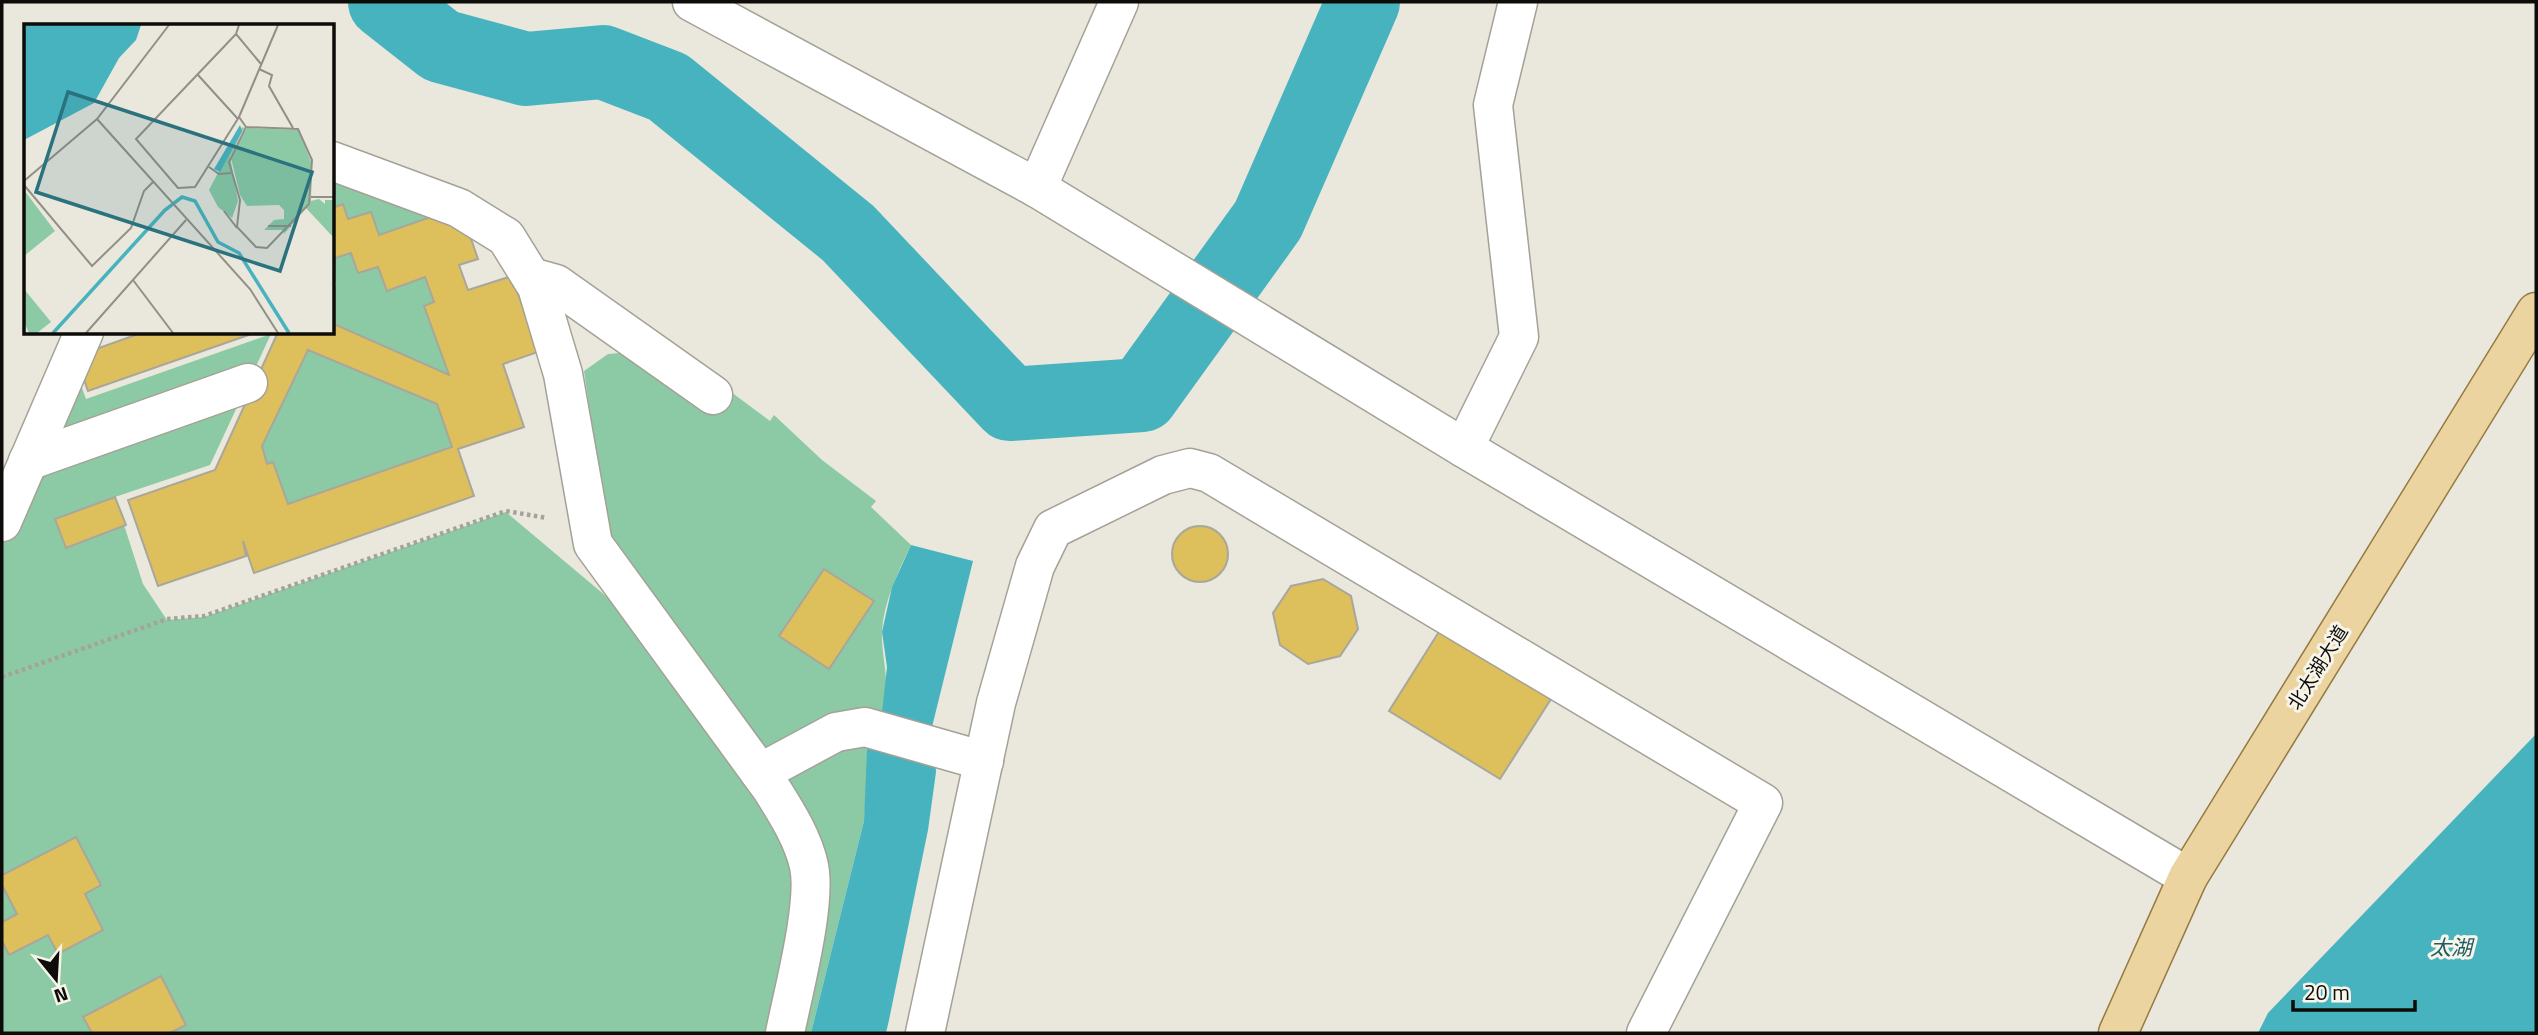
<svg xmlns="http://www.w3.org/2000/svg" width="2538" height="1035" viewBox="0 0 2538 1035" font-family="'Titillium Web','Noto Sans SC',sans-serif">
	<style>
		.green { fill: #8ccaa5 }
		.water { fill: #47b3bf }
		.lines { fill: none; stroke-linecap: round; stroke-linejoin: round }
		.river { stroke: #47b3bf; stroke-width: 74 }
		.building { fill: #ddbf5c; stroke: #a9a69c; stroke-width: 2; fill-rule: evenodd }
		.minor-casing { stroke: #a4a197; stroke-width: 41 }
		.major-casing { stroke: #957b42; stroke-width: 41 }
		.path { stroke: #a5a29a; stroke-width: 4.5; stroke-dasharray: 3.5 3.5; stroke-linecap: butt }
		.minor { stroke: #fff; stroke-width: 38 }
		.major { stroke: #ebd4a0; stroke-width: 38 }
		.labels { text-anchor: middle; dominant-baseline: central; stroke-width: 6; stroke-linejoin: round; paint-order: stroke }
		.street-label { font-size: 19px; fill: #0e0c09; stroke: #f7f4e9 }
		.water-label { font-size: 21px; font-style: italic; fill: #215c63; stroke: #f7f4e9 }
		.inset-river { fill: none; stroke: #47b3bf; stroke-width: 3.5 }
		.inset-road { fill: none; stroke: #928f88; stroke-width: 2 }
		.view { fill: #2a727d; fill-opacity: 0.15; stroke: #2a727d; stroke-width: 3.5 }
		.inset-edge { fill: none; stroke: #0e0c09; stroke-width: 3.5 }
	</style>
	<rect width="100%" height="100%" fill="#eae7dc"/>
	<g class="green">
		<polygon points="332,182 451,211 379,235 371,212 348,219 343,204 333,208"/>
		<polygon points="351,253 358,273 378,267 387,291 425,277 434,302 424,306 449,375 333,323 332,287 336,286 333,259"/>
		<polygon points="271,334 210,465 115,497 143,584 167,620 204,617 506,512 607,597 696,710 803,865 777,1033 2,1033 2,525 72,361 86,399"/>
		<polygon points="308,350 437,404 452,447 288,504 273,462 267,464 262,446"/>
		<path d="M632 352 731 392 770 421 774 415 822 460 876 501 871 507 911 545C898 572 884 601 882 631 881 654 889 676 885 700 878 741 866 780 864 821L811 1033H792L817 872 616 552 607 531 584 371 608 354Z"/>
	</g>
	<g class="water">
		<polygon points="911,545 973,561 931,731 881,721 887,667 882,632 892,587"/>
		<polygon points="2536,734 2536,1033 2258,1033 2268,1013"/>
		<polygon points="876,740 935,756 936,772 928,830 889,1020 886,1033 811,1033 864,821 867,750"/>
	</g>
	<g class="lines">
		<polyline class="river" points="385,2 441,46 526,69 603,62 668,87 848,233 1010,404 1142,395 1268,220 1363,2"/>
	</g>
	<g class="building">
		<path d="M343 204 348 219 371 212 379 235 460 207 478 259 459 265 468 290 512 276 538 352 503 364 524 427 458 449 474 496 254 573 243 541 246 556 158 586 128 500 215 470 278 332H332V323L449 375 424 306 434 302 425 277 387 291 378 267 358 273 351 253 332 259V208ZM308 350 437 404 452 447 288 504 273 462 267 464 262 446Z"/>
		<polygon points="144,332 257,332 88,391 76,356"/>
		<polygon points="115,497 126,525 66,548 55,519"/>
		<circle cx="1200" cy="554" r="28"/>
		<polygon points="824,569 874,601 829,669 779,636"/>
		<polygon points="1323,579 1351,596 1358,629 1340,656 1308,664 1280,645 1273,613 1291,586"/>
		<polygon points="1447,619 1558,688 1500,779 1389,711"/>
		<polygon points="76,837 101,885 85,894 103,930 58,954 48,935 9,955 2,941 2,922 17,914 2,885 2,875"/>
		<polygon points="161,976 186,1025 170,1033 92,1033 83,1017"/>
	</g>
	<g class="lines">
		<g class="minor-casing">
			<g id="minor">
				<polyline points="692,2 1037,188 1464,448 2188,877"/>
				<path d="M332 161 459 208 506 237 537 287 563 374 593 544 771 788C786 812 803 838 809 866 817 903 793 993 785 1033"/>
				<polyline points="1037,188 1119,2"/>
				<polyline points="531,277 556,284 713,395"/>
				<polyline points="1464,448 1519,337 1493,105 1518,2"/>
				<polyline points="28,461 248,383"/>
				<polyline points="2,522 84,332"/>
				<polyline points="760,773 836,732 865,727 984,761"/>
				<polyline points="925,1033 996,703 1035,566 1053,529 1163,475 1190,468 1209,473 1763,803 1646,1033"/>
			</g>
		</g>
		<g class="major-casing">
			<polyline id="major" points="2118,1033 2188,877 2536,312"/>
		</g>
		<polyline class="path" points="2,677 167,619 204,616 506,511 547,518"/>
		<use href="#minor" class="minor"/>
		<use href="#major" class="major"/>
	</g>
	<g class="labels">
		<g class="street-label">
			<text transform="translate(2317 667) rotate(-58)">北太湖大道</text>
		</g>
		<g class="water-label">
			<text x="2451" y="947">太湖</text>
		</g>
	</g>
	<g transform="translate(24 24)">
		<rect width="310" height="310" fill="#eae7dc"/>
		<path d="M218 103 220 104 206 133 214 177 208 194 194 183 185 166ZM223 104 274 106 288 140 287 177 295 175 301 180V176H310V214L282 184 260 210 259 206H240L250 196 260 195V186L255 181 223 182 216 171 207 134ZM0 166 31 207 0 232ZM0 265 27 298 13 309H5L0 298Z" fill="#8ccaa5"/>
		<path d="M0 1H117L112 16 95 34 70 79 0 116ZM216 101 218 107 196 148 190 145Z" fill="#47b3bf"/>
		<path class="inset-river" d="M29 309 141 186 158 173 171 177 194 218 215 229 265 309"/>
		<path class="inset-road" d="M215 1 212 10 237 40M212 10 112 115 154 164 171 163 215 93M235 45 248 51 245 62 269 104M174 51 214 95M73 95 226 265 254 309M222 103 274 105 288 136 285 180 243 224 232 223 213 203 216 176 205 138ZM222 103 215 93 254 1M185 143 195 150 207 149M0 157 73 95 145 1M0 161 68 242 107 204 120 167 129 158M287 173H310M200 187 213 204M244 202H267M109 256 149 309M62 309 162 196"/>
		<path class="view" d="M44 68 288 148 256 247 12 168Z"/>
		<rect width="310" height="310" class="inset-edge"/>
	</g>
	<rect width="2538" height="1035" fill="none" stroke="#0e0c09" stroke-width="7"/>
	<g transform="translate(56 979) rotate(162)" stroke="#f7f4e9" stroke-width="5" paint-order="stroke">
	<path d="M0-5L12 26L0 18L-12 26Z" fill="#0e0c09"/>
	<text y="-10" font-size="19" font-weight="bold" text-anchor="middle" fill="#0e0c09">N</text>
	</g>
	<path d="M2293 1000v10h122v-10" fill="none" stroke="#0e0c09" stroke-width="3.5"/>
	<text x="2304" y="1000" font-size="21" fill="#0e0c09" stroke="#f7f4e9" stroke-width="5" paint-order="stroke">20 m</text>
</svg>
